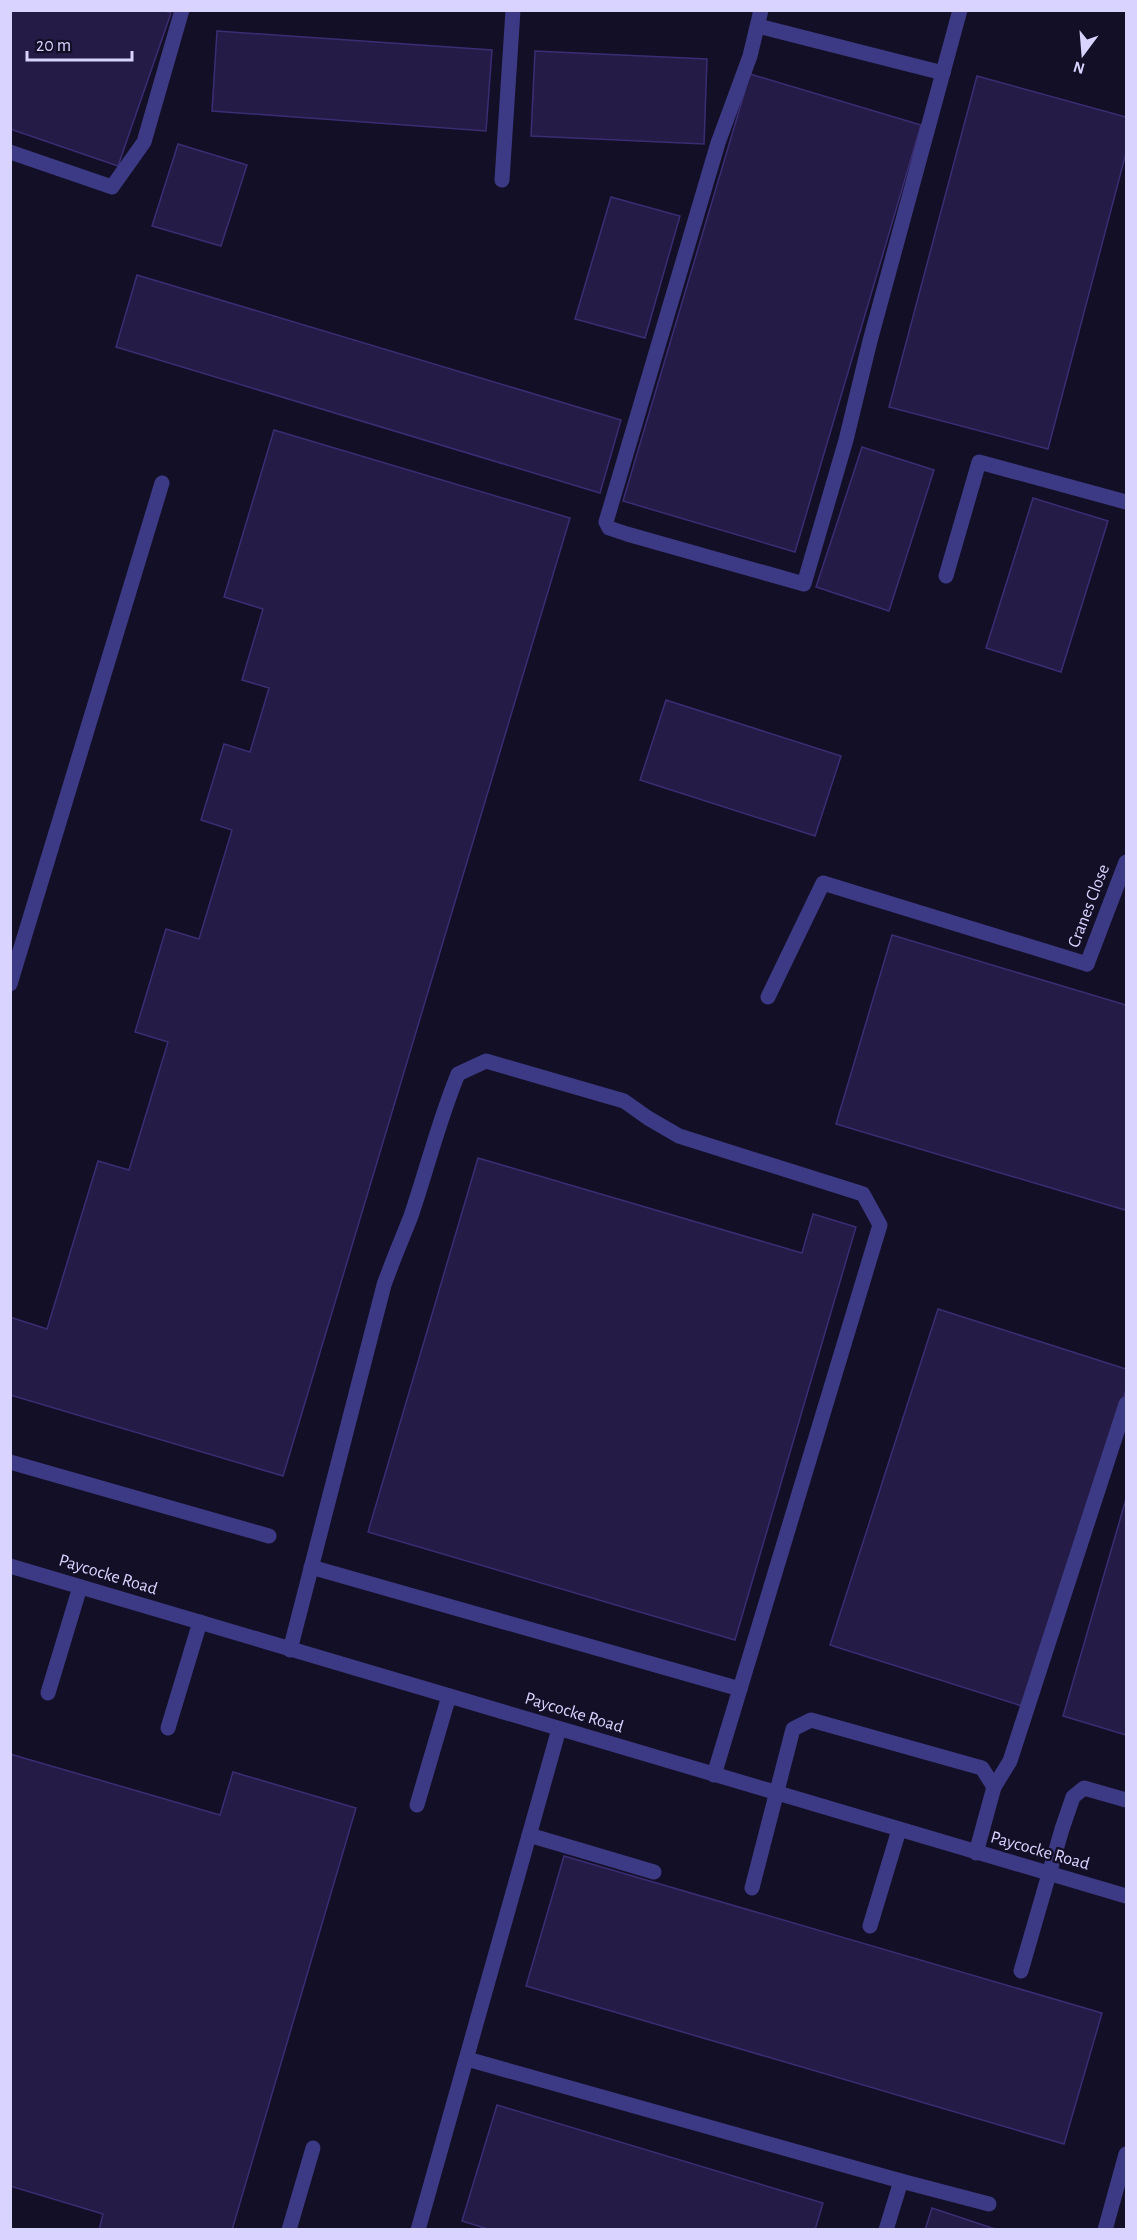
<svg xmlns="http://www.w3.org/2000/svg" width="1137" height="2240" viewBox="0 0 1137 2240" font-family="'Alegreya Sans',sans-serif">
	<style>
		.building { fill: #241b47; stroke: #3b2d73; stroke-width: 1.5 }
		.lines { fill: none; stroke-linecap: round; stroke-linejoin: round }
		.service { stroke: #3d3a85; stroke-width: 15 }
		.minor { stroke: #3d3a85; stroke-width: 15 }
		.tertiary { stroke: #3d3a85; stroke-width: 15 }
		.labels { text-anchor: middle; dominant-baseline: central; stroke-width: 5; stroke-linejoin: round; paint-order: stroke }
		.street-label { font-size: 18px; fill: #d9d4ff; stroke: #130f26 }
	</style>
	<rect width="100%" height="100%" fill="#130f26"/>
	<g class="building">
		<polygon points="10,10 163,10 171,13 118,166 10,129"/>
		<polygon points="217,31 492,50 486,131 212,111"/>
		<polygon points="535,51 707,59 704,144 531,136"/>
		<polygon points="750,74 921,125 795,552 623,501"/>
		<polygon points="977,76 1126,117 1126,153 1048,449 889,407"/>
		<polygon points="178,144 247,165 221,246 152,226"/>
		<polygon points="611,197 680,216 645,338 575,319"/>
		<polygon points="137,275 621,420 600,493 116,347"/>
		<polygon points="274,430 570,518 283,1476 10,1395 10,1317 47,1329 98,1161 129,1170 168,1042 135,1032 166,929 199,939 232,830 201,820 224,744 250,752 269,688 242,680 263,609 224,597"/>
		<polygon points="862,447 934,470 889,611 816,587"/>
		<polygon points="1033,498 1108,521 1061,672 986,648"/>
		<polygon points="666,700 841,756 815,836 640,780"/>
		<polygon points="892,935 1126,1005 1126,1205 1125,1210 836,1124"/>
		<polygon points="478,1158 802,1253 813,1214 856,1227 735,1640 368,1532"/>
		<polygon points="938,1309 1126,1369 1126,1390 1025,1707 830,1645"/>
		<polygon points="1126,1499 1126,1735 1063,1716"/>
		<polygon points="10,1754 220,1815 233,1772 356,1808 232,2230 99,2230 103,2214 10,2186"/>
		<polygon points="564,1856 1102,2013 1064,2144 526,1986"/>
		<polygon points="497,2105 823,2203 815,2230 491,2230 462,2221"/>
		<polygon points="932,2208 998,2230 925,2230"/>
	</g>
	<g class="lines">
		<g class="service">
			<polyline points="761,10 750,56 718,143 606,522 609,528 627,534 804,584 846,440 870,341 960,10"/>
			<polyline points="758,26 943,73"/>
			<polyline points="10,152 112,187 144,142 182,10"/>
			<polyline points="946,576 979,462 1126,502"/>
			<polyline points="10,984 162,483"/>
			<polyline points="768,997 823,883 1087,964"/>
			<polyline points="10,1462 269,1536"/>
			<polyline points="311,1567 740,1689"/>
			<path d="M290 1650 384 1285C392 1262 402 1239 411 1216 427 1169 439 1120 458 1074L486 1061 624 1101 648 1118 679 1136 863 1194 880 1225 714 1775"/>
			<polyline points="48,1693 80,1587"/>
			<polyline points="168,1728 200,1622"/>
			<polyline points="994,1787 1010,1761 1126,1404"/>
			<polyline points="417,1805 449,1696"/>
			<polyline points="529,1835 654,1872"/>
			<polyline points="752,1888 793,1729 811,1720 982,1768 994,1787 976,1853"/>
			<polyline points="870,1926 899,1830"/>
			<polyline points="1021,1971 1062,1829 1073,1797 1084,1788 1126,1800"/>
			<polyline points="467,2059 901,2181 886,2230"/>
			<polyline points="901,2181 989,2204"/>
			<polyline points="289,2230 313,2148"/>
			<polyline points="418,2230 559,1729"/>
			<polyline points="1105,2230 1126,2154"/>
		</g>
		<g class="minor">
			<polyline points="502,180 513,10"/>
			<polyline points="1087,964 1126,862"/>
		</g>
		<polyline class="tertiary" points="10,1566 1126,1896"/>
	</g>
	<g class="labels">
		<g class="street-label">
			<text transform="translate(1089 906) rotate(-69)">Cranes Close</text>
			<text transform="translate(108 1575) rotate(17)">Paycocke Road</text>
			<text transform="translate(574 1713) rotate(17)">Paycocke Road</text>
			<text transform="translate(1040 1851) rotate(16)">Paycocke Road</text>
		</g>
	</g>
	<rect width="1137" height="2240" fill="none" stroke="#d9d4ff" stroke-width="24"/>
	<g transform="translate(1083 54) rotate(196)" stroke="#130f26" stroke-width="4.5" paint-order="stroke">
	<path d="M0-4.5L10 22L0 15L-10 22Z" fill="#d9d4ff"/>
	<text y="-9" font-size="16" font-weight="bold" text-anchor="middle" fill="#d9d4ff">N</text>
	</g>
	<path d="M27 51v9h105v-9" fill="none" stroke="#d9d4ff" stroke-width="3"/>
	<text x="36" y="51" font-size="18" fill="#d9d4ff" stroke="#130f26" stroke-width="4.5" paint-order="stroke">20 m</text>
</svg>
